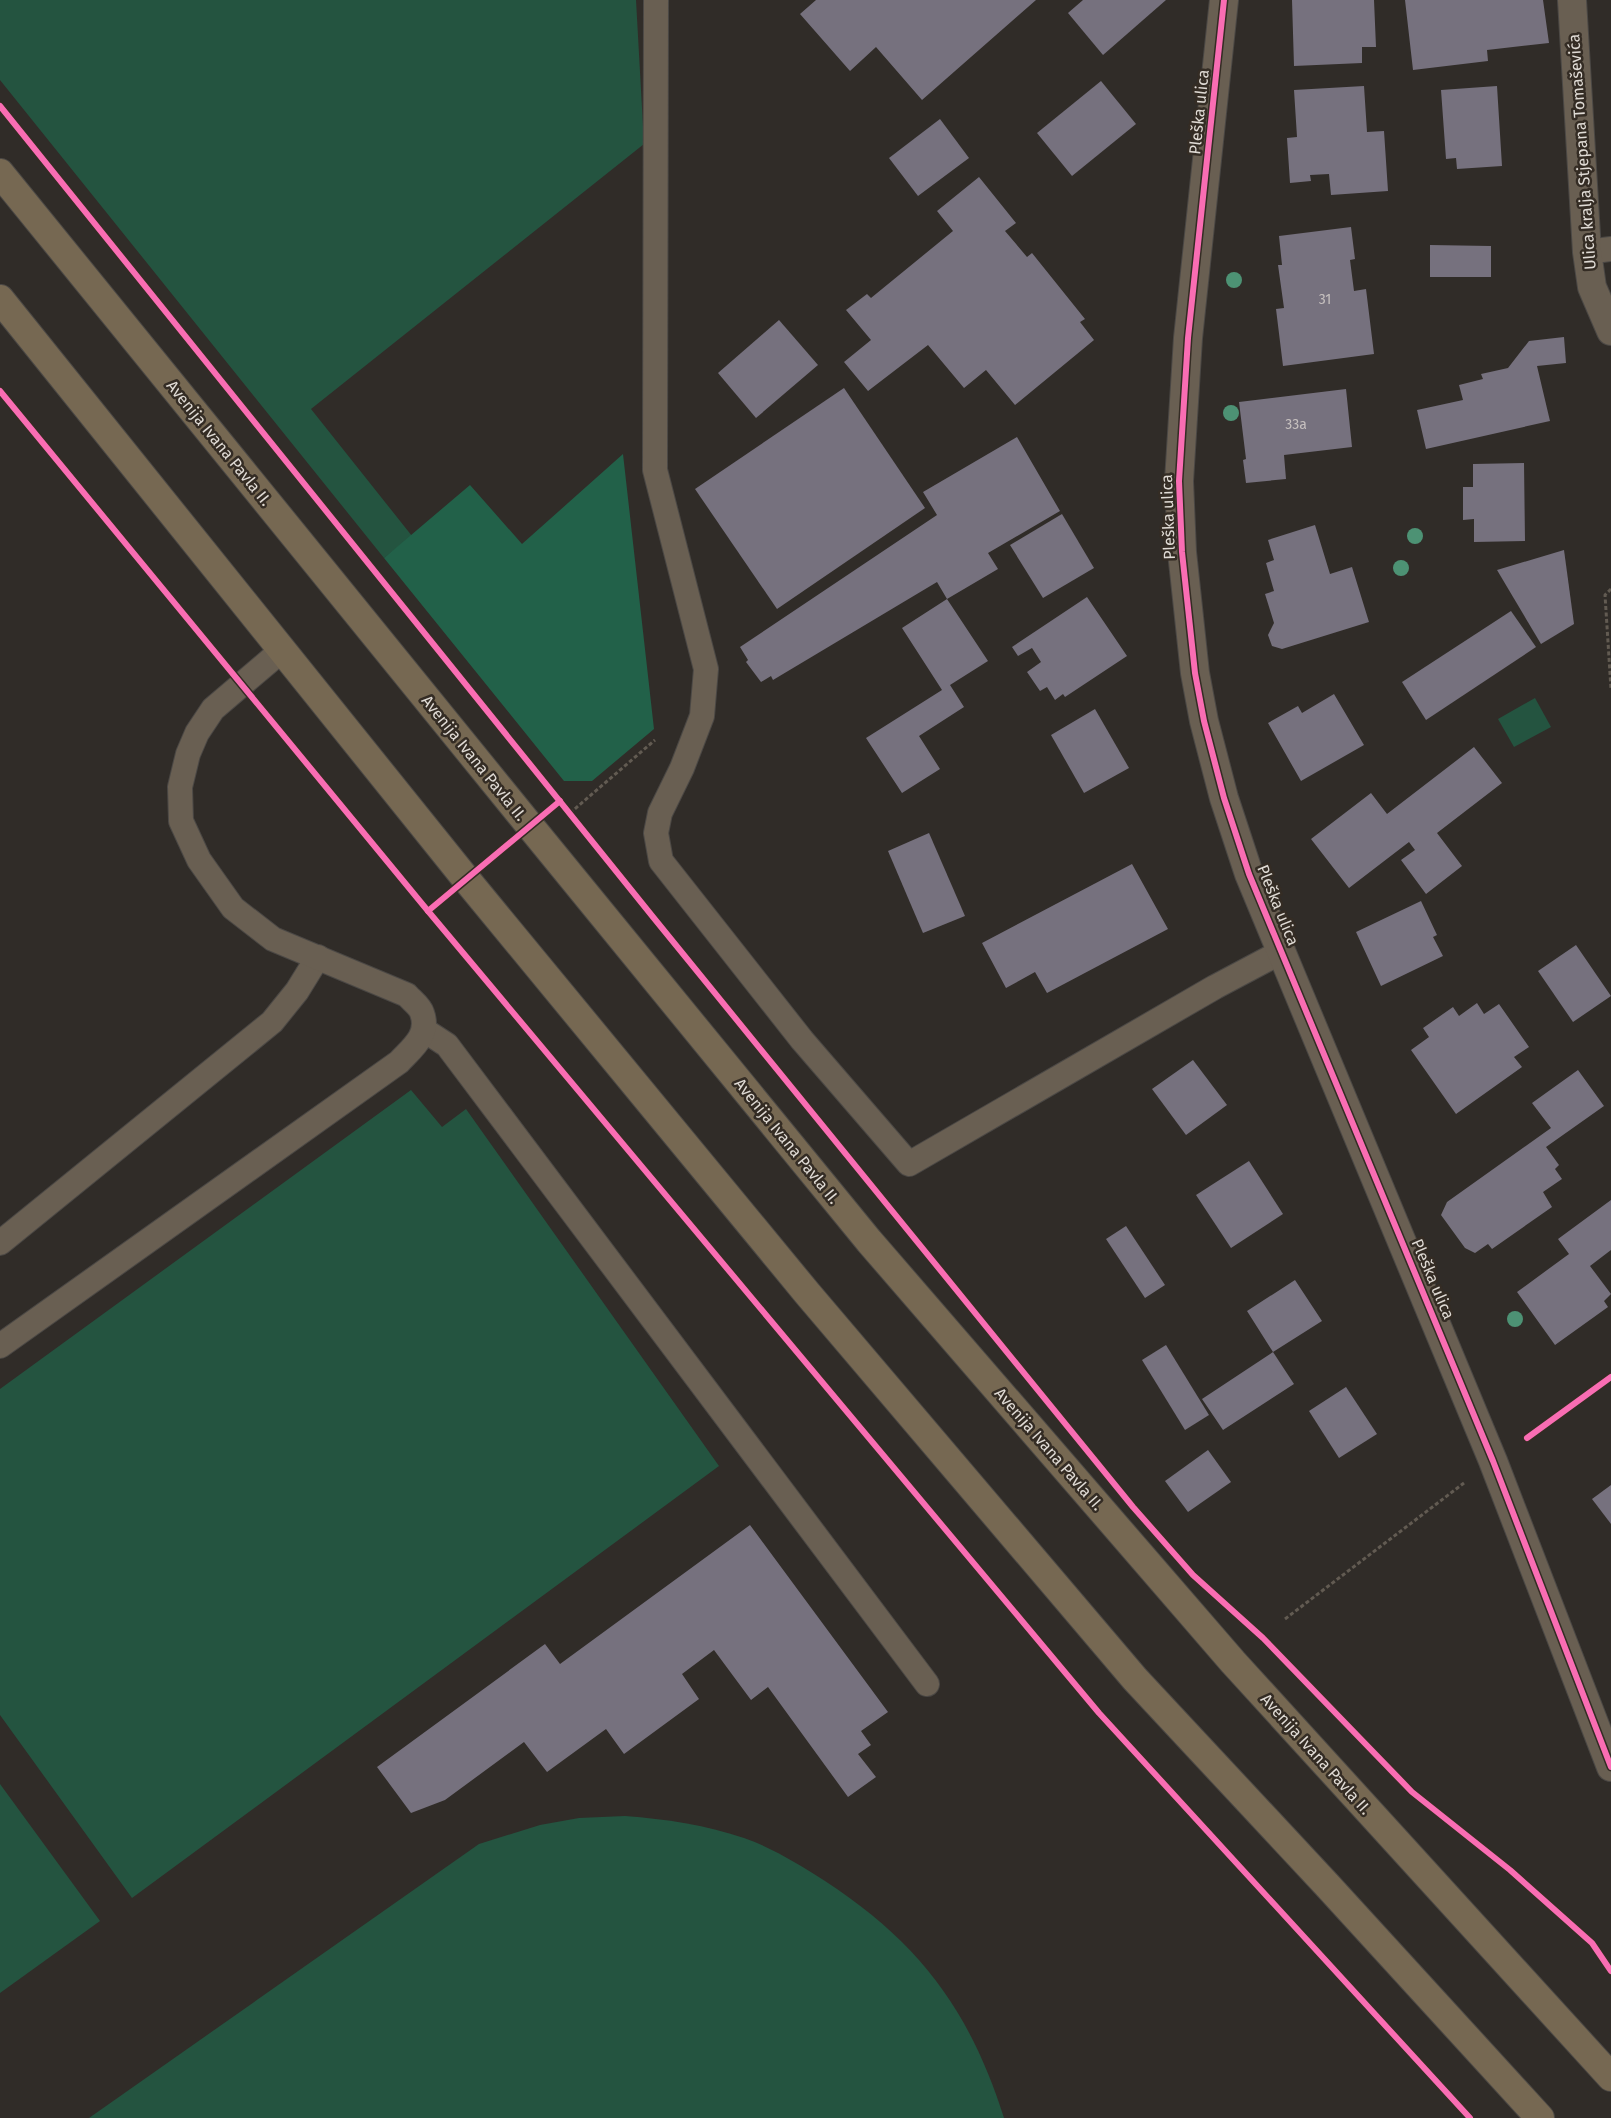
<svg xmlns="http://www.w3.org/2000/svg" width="1611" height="2118" viewBox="0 0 1611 2118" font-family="'Fira Sans',sans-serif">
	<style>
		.green { fill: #245440 }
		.forest { fill: #226149 }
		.building { fill: #76717e }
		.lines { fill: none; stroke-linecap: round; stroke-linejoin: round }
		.lane-casing { stroke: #4b4845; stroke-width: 26 }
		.street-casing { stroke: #4b4845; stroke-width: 30 }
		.primary-casing { stroke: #4b4845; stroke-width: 30 }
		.path { stroke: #625b52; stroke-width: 3; stroke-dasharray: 4 2.5; stroke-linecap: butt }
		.lane { stroke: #695f52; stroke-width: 24 }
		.street { stroke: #695f52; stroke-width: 28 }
		.primary { stroke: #766852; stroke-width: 28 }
		.cycleway-casing { stroke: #342c24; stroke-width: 9 }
		.cycleway { stroke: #f96db3; stroke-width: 6 }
		.tree { fill: #4d9274 }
		.labels { text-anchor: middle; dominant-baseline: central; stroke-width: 5; stroke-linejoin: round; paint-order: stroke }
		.number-label { font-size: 14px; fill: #c6c0bf }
		.street-label { font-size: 16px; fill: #e0dbd5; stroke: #342c24 }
	</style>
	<rect width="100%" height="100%" fill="#302c28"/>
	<g class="green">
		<polygon points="0,0 636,0 644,144 311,409 412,536 384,558 0,80"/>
		<polygon points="1535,698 1551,727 1514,747 1498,719"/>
		<polygon points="411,1090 442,1127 466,1109 719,1466 132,1898 0,1715 0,1389"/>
		<polygon points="0,1784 100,1921 0,1993"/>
		<path d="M625 1816C666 1819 705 1825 744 1838 773 1848 800 1865 825 1881 920 1943 970 2011 1004 2118H89L479 1844 540 1825 579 1818Z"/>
	</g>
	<polygon class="forest" points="623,454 654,729 592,781 564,781 384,558 470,485 522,544"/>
	<g class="building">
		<polygon points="816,0 1036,0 922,100 876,47 850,71 800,14"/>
		<polygon points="1083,0 1166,0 1103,55 1068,13"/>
		<polygon points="1292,0 1374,0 1376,47 1362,47 1362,63 1294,66"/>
		<polygon points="1405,0 1543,0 1549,43 1487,50 1488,61 1413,70"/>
		<polygon points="1101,81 1136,124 1072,176 1037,133"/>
		<polygon points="1364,86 1367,132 1384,131 1388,191 1331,195 1329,174 1310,175 1311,181 1290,183 1287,138 1297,137 1294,90"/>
		<polygon points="1497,86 1502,166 1457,169 1456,158 1446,159 1441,90"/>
		<polygon points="940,119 969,158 918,196 889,158"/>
		<polygon points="979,177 1016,223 1005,231 1027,257 1032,253 1085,319 1080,322 1094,340 1015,405 986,370 964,388 928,345 868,391 844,362 871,340 846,310 867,294 871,298 953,231 937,211"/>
		<polygon points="1351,227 1355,259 1350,260 1354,291 1366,289 1374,354 1283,366 1276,309 1284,308 1278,265 1282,265 1279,236"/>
		<polygon points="1430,245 1491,246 1491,277 1430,277"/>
		<polygon points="779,320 818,365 756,418 718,373"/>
		<polygon points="1564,337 1566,363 1537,366 1550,421 1426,449 1417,410 1463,400 1459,385 1483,379 1481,374 1508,368 1529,341"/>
		<polygon points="844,388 925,508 777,609 695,489"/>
		<polygon points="1346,389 1352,447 1284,455 1286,479 1246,483 1243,460 1246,459 1239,402"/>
		<polygon points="1017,437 1060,511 988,553 998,569 947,599 937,582 773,680 771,676 761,682 746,662 748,660 740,647 937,515 923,492"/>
		<polygon points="1524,463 1525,541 1474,542 1474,519 1463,520 1463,487 1473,487 1473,464"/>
		<polygon points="1062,514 1094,568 1043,598 1010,545"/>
		<polygon points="1315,525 1330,574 1352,567 1369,622 1282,649 1272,646 1268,635 1274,623 1265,594 1274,591 1266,563 1274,560 1268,540"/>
		<polygon points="1564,550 1574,624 1541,644 1497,570"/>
		<polygon points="1087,597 1127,656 1065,697 1063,694 1055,700 1047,687 1040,691 1027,672 1041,662 1032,648 1018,656 1012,647"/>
		<polygon points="947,599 988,661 950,685 964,707 919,736 940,769 902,793 866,738 942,690 902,628"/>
		<polygon points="1511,611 1536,647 1426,720 1402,682"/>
		<polygon points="1334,694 1364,745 1301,781 1268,723 1298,706 1302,713"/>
		<polygon points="1095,709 1129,768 1084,793 1051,735"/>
		<polygon points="1474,747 1502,783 1437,833 1462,866 1426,894 1401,860 1415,850 1409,842 1349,888 1311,839 1371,793 1387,814"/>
		<polygon points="929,833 965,916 923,933 888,851"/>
		<polygon points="1132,864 1168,929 1047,993 1035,972 1006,988 982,943"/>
		<polygon points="1421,901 1437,935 1433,937 1443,956 1381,986 1356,932"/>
		<polygon points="1576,945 1611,996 1573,1022 1538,971"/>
		<polygon points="1477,1003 1484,1014 1499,1004 1529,1047 1514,1057 1522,1067 1456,1114 1411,1050 1429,1037 1423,1028 1453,1007 1459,1016"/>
		<polygon points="1193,1060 1227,1105 1186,1135 1152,1089"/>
		<polygon points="1578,1070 1604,1106 1546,1147 1559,1165 1555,1169 1562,1179 1543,1192 1552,1207 1492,1249 1488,1244 1475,1253 1465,1248 1441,1215 1447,1202 1551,1128 1532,1103"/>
		<polygon points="1249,1161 1283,1214 1231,1248 1196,1195"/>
		<polygon points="1611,1200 1611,1250 1590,1266 1611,1294 1604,1301 1608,1307 1555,1345 1517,1292 1569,1254 1558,1239"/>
		<polygon points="1126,1226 1165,1285 1145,1298 1106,1239"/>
		<polygon points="1295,1280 1322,1321 1273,1352 1294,1384 1223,1430 1202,1399 1273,1352 1247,1311"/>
		<polygon points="1166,1345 1209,1415 1185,1430 1142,1360"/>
		<polygon points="1346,1387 1377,1434 1339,1458 1309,1411"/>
		<polygon points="1208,1450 1231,1482 1188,1512 1165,1481"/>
		<polygon points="1611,1485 1611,1524 1592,1499"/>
		<polygon points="750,1525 888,1712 861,1731 871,1745 858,1754 876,1777 848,1797 768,1687 751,1700 714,1650 682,1674 699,1699 624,1754 606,1729 547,1772 524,1742 445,1800 411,1813 377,1767 545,1644 560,1664"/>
	</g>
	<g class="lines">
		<g class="lane-casing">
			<g id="lane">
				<polyline points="656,0 655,470 706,669 702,716 682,768 660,813 656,833 661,861 802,1040 909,1164 1215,987 1281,952"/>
				<polyline points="1587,252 1611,249"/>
				<polyline points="424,1030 447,1045 927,1684"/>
				<polyline points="0,1243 272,1022 297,991 318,957"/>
				<path d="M0 1346 399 1062C412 1048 430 1035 422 1013 420 1006 411 1000 407 995L273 939 233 908 199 860 181 821 180 787 188 754 197 733 213 709 281 651"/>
			</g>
		</g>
		<g class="street-casing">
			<g id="street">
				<polyline points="1224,0 1188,338 1179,481 1182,552 1195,673 1204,721 1224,798 1249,874 1493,1461 1611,1767"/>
				<polyline points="1572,0 1587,252 1592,287 1611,331"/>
			</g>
		</g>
		<g class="primary-casing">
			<g id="primary">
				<polyline points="0,173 530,826 869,1241 1233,1662 1611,2077"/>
				<polyline points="0,299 466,879 807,1293 1135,1679 1327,1885 1540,2118"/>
			</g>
		</g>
		<g class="path">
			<polyline points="1611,589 1605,595 1611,689"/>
			<polyline points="570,813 655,740"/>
			<polyline points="1285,1619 1464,1483"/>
		</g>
		<use href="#lane" class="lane"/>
		<use href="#street" class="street"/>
		<use href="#primary" class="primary"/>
		<g class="cycleway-casing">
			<g id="cycleway">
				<polyline points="1224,0 1188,338 1179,481 1182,552 1195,673 1204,721 1224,798 1249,874 1493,1461 1611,1767"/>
				<polyline points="0,106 653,917 1133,1507 1193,1575 1263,1638 1412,1792 1510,1870 1592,1943 1611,1971"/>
				<polyline points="0,391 428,911 1099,1713 1470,2118"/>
				<polyline points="428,911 560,801"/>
				<polyline points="1527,1438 1611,1377"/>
			</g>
		</g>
		<use href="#cycleway" class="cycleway"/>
	</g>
	<g class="tree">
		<circle cx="1234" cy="280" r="8"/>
		<circle cx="1231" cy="413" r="8"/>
		<circle cx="1415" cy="536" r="8"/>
		<circle cx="1401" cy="568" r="8"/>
		<circle cx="1515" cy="1319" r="8"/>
	</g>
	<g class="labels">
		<g class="number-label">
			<text x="1325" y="299">31</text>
			<text x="1296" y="424">33a</text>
		</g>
		<g class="street-label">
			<text transform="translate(1199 112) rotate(-84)">Pleška ulica</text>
			<text transform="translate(1582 152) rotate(-94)">Ulica kralja Stjepana Tomaševića</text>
			<text transform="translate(219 443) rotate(51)">Avenija Ivana Pavla II.</text>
			<text transform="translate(1168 517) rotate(-92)">Pleška ulica</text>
			<text transform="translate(474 758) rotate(51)">Avenija Ivana Pavla II.</text>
			<text transform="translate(1278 905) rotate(68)">Pleška ulica</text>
			<text transform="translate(787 1141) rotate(51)">Avenija Ivana Pavla II.</text>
			<text transform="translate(1433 1279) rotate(67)">Pleška ulica</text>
			<text transform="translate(1049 1449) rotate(49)">Avenija Ivana Pavla II.</text>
			<text transform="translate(1316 1754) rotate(48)">Avenija Ivana Pavla II.</text>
		</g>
	</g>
</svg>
